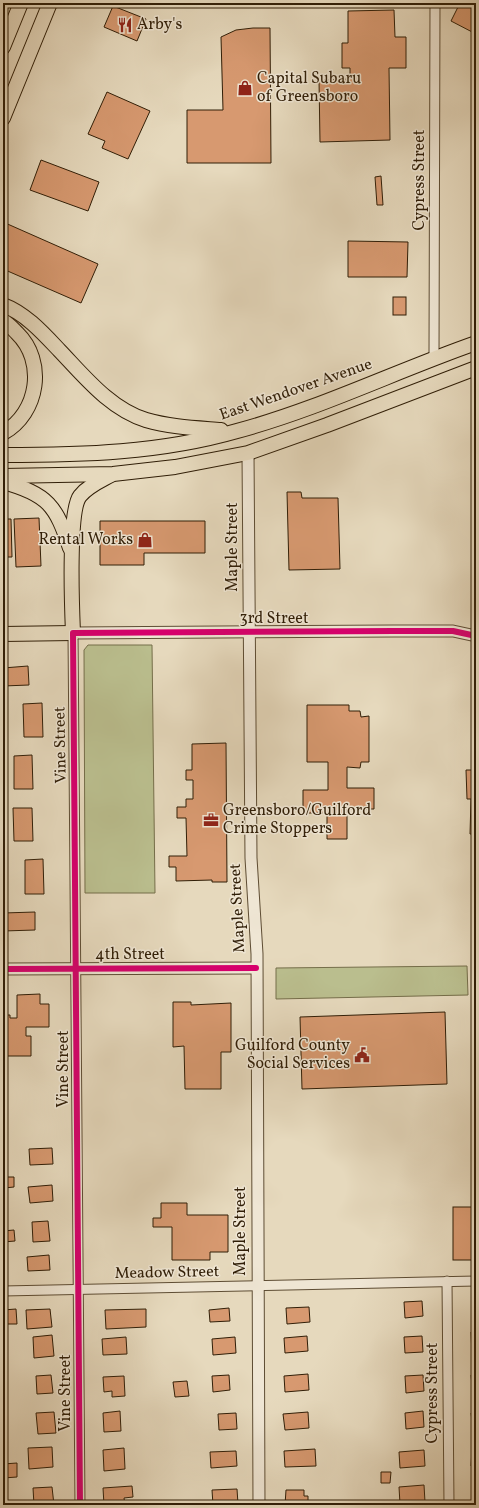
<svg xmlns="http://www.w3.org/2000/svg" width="479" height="1508" viewBox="0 0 479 1508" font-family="Vollkorn,serif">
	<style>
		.green { fill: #babe8e; stroke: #756e4a }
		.building { fill: #d79970; stroke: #301e07 }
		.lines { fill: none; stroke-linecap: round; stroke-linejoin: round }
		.minor-casing { stroke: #5e4d34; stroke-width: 11 }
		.tertiary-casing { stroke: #5e4d34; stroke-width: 13 }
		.primary-casing { stroke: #301e07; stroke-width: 16 }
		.trunk-casing { stroke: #301e07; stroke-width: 16 }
		.minor { stroke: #efe6d4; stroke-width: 9 }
		.tertiary { stroke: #efe6d4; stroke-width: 11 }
		.primary { stroke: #e6d9bd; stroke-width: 14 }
		.trunk { stroke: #e6d9bd; stroke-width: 14 }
		.cycleway-casing { stroke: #efe6d4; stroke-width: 8 }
		.cycleway { stroke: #d6006c; stroke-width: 6 }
		.labels { text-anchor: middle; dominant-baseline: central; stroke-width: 3; stroke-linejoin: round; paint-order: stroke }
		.poi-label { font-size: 16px; fill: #301e07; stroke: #efe6d4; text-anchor: start }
		.street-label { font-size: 16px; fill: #301e07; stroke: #efe6d4 }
	</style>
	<rect width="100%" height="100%" fill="#e6d9bd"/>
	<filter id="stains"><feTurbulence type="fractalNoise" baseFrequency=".005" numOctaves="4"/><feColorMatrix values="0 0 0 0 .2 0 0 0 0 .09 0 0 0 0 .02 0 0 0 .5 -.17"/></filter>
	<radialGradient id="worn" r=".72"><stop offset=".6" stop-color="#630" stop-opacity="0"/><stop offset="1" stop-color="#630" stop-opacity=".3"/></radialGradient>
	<g class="green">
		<polygon points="88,645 152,645 155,893 85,893 84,650"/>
		<polygon points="467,966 468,995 276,999 276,968"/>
	</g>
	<g class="building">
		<polygon points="460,3 464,3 476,9 476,34 451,21"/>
		<polygon points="113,6 146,19 137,41 104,27"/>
		<polygon points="394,10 395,37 406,37 406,68 389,68 390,140 320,142 319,80 350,79 350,68 342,68 342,43 348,43 348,11"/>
		<polygon points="253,28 270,28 271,163 187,163 187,110 223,110 221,37 236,30"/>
		<polygon points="107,92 150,111 128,159 102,148 105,141 88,134"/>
		<polygon points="41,160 99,182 88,211 30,190"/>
		<polygon points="381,176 383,205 377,205 375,177"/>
		<polygon points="3,222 98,264 81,303 3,269"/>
		<polygon points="348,241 408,242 407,277 348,277"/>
		<rect x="393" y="297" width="13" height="18"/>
		<polygon points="287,492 301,492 302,498 338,498 340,569 289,570"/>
		<polygon points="39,518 41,566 16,567 14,519"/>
		<polygon points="3,519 11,519 12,557 3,557"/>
		<polygon points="100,521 205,521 205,553 144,553 144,565 100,565"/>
		<polygon points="28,666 29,685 3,686 3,668"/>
		<polygon points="42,703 43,737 24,737 23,704"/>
		<polygon points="307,705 349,705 349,711 360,711 361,717 369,716 369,762 361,762 360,768 347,767 347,788 374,788 374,809 347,809 347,839 327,839 327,813 303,813 303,790 328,790 328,762 307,762"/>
		<polygon points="226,743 227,882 212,882 212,880 176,881 176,867 169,867 169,856 187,856 186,818 177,818 177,807 186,807 186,799 193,799 193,780 186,780 186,770 192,770 192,744"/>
		<polygon points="32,755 33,789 14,789 14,756"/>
		<polygon points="466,770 476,770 476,834 470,834 471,799 467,799"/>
		<polygon points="13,808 32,808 33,841 14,841"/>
		<polygon points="43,859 44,894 25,894 25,860"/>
		<polygon points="35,912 35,930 3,931 3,913"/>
		<polygon points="40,994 40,1004 49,1004 49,1027 26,1027 26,1036 31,1036 31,1056 3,1056 3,1015 10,1015 10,1018 17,1018 17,995"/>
		<polygon points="173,1002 191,1002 191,1005 231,1003 231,1052 221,1052 221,1089 185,1089 184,1046 173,1047"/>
		<polygon points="445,1012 447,1084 302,1089 300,1017"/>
		<polygon points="52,1148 53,1164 30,1165 29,1149"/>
		<polygon points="3,1177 14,1177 14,1187 4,1188"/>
		<polygon points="52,1185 53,1201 30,1203 28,1187"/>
		<polygon points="161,1203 187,1203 187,1215 228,1215 228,1252 210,1252 210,1260 172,1260 172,1227 153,1227 153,1218 161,1218"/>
		<rect x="453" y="1207" width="23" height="53"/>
		<polygon points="48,1221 50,1241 33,1242 32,1222"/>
		<polygon points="14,1230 15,1241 3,1242 3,1231"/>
		<polygon points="49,1255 50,1270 28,1271 27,1257"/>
		<polygon points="422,1301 423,1316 405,1318 404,1302"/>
		<polygon points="473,1304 476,1304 476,1323 474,1324"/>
		<polygon points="309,1307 310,1322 287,1324 286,1308"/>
		<polygon points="229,1308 230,1321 210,1322 209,1310"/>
		<polygon points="16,1309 17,1324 3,1324 3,1310"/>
		<polygon points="50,1309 52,1327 27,1329 26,1310"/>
		<polygon points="146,1309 146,1327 106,1329 105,1310"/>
		<polygon points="471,1332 476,1332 476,1356 472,1356"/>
		<polygon points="52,1335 54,1356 34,1358 33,1337"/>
		<polygon points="307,1336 308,1351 285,1353 284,1338"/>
		<polygon points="422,1336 423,1352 405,1353 404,1337"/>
		<polygon points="126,1337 127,1354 103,1355 102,1339"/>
		<polygon points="235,1337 236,1353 213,1355 212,1339"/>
		<polygon points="308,1374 309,1390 285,1392 284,1376"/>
		<polygon points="476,1374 476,1397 473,1397 471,1375"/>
		<polygon points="51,1375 53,1393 37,1394 36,1376"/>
		<polygon points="229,1375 230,1390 213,1392 212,1376"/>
		<polygon points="423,1375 424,1391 406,1393 405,1376"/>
		<polygon points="124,1376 125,1396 112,1397 112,1391 104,1392 103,1377"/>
		<polygon points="187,1381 189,1396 175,1397 173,1382"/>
		<polygon points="120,1411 121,1431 104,1432 103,1413"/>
		<polygon points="423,1411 424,1427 406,1429 405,1413"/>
		<polygon points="54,1412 56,1433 38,1434 36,1413"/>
		<polygon points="308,1412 309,1428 285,1430 283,1414"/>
		<polygon points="476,1412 476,1428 473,1429 471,1413"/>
		<polygon points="236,1413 237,1429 219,1430 218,1414"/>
		<polygon points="52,1447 53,1467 29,1469 28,1448"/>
		<polygon points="124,1448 125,1469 104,1471 103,1450"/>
		<polygon points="315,1449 316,1466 285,1467 284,1451"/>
		<polygon points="472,1449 476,1449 476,1466 471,1466"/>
		<polygon points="424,1450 425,1466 400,1468 399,1452"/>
		<polygon points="236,1451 237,1466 211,1468 210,1452"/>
		<polygon points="17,1463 17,1477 3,1478 3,1464"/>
		<polygon points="381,1472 391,1472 390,1483 381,1483"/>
		<polygon points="424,1485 425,1502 400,1504 399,1487"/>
		<polygon points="132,1486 133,1497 124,1498 125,1505 104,1505 103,1488"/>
		<polygon points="52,1487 54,1505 34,1505 33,1488"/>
		<polygon points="472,1488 476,1488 476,1504 473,1504"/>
		<polygon points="237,1489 238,1504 213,1505 212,1490"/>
		<polygon points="286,1490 304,1490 304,1496 308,1496 308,1505 285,1505"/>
	</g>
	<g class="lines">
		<g class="minor-casing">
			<g id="minor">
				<polyline points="434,357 435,3"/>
				<polyline points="73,633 80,1505"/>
				<polyline points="447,1281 449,1505"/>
				<polyline points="3,1291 476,1281"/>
			</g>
		</g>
		<g class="tertiary-casing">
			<g id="tertiary">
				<polyline points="248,453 251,858 257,954 259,1505"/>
				<polyline points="73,633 394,631 453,631 476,636"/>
				<polyline points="3,969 256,968"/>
			</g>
		</g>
		<g class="primary-casing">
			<g id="primary">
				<polyline points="3,47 21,3"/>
				<polyline points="3,118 50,3"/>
				<polyline points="3,634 73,633"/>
			</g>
		</g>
		<g class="trunk-casing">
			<g id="trunk">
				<path d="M3 305C25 313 43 333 59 350 84 376 110 409 146 420 170 427 196 428 221 430"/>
				<path d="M3 321C9 324 13 329 17 333 46 361 39 413 3 433"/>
				<path d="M3 455C83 455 160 453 237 431 319 409 396 371 476 343"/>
				<polyline points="3,476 113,474 175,467 248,453 327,425 476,368"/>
				<path d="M3 482C48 494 56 506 70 548"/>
				<path d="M73 633C72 609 68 511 80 496 88 486 100 481 111 475"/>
			</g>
		</g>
		<use href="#minor" class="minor"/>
		<use href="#tertiary" class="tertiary"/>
		<use href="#primary" class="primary"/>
		<use href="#trunk" class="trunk"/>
		<g class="cycleway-casing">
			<g id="cycleway">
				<polyline points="3,969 256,968"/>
				<polyline points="80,1505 73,633 394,631 453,631 476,636"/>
			</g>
		</g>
		<use href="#cycleway" class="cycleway"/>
	</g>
	<defs>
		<g id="restaurant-bare" transform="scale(1.2)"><path d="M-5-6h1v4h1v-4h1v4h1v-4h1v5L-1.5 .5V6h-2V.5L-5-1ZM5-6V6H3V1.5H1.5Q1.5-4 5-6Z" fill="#8f2418" stroke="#efe6d4" stroke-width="2.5" paint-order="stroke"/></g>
		<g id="shop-bare" transform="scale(1.2)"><path d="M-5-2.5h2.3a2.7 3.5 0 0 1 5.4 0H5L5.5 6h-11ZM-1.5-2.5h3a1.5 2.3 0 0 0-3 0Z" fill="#8f2418" stroke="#efe6d4" stroke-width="2.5" paint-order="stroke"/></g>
		<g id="office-bare" transform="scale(1.2)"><path d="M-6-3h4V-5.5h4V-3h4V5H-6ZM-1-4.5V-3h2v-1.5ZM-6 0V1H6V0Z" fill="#8f2418" stroke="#efe6d4" stroke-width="2.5" paint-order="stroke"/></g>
		<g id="civic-bare" transform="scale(1.2)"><path d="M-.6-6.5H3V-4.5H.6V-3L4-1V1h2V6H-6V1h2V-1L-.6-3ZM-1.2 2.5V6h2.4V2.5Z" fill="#8f2418" stroke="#efe6d4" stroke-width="2.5" paint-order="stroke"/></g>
	</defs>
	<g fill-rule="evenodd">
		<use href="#restaurant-bare" x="125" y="25"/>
		<use href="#shop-bare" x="245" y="88"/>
		<use href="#shop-bare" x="145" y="540"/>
		<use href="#office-bare" x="211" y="820"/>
		<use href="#civic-bare" x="362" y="1055"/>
	</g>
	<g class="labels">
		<g class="poi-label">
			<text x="137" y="25">Arby's</text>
			<text x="257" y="79">Capital Subaru<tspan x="257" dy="18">of Greensboro</tspan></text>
			<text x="133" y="540" text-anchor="end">Rental Works</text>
			<text x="223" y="811">Greensboro/Guilford<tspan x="223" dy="18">Crime Stoppers</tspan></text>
			<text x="350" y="1046" text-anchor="end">Guilford County<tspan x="350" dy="18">Social Services</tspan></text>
		</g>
		<g class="street-label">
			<text transform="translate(420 180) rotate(-90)">Cypress Street</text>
			<text transform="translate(296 390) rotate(-19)">East Wendover Avenue</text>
			<text transform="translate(233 547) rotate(-90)">Maple Street</text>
			<text x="274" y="619">3rd Street</text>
			<text transform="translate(61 745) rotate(-91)">Vine Street</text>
			<text transform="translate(238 908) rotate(-93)">Maple Street</text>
			<text x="130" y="955">4th Street</text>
			<text transform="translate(64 1069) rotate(-90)">Vine Street</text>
			<text transform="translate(241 1231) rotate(-90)">Maple Street</text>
			<text transform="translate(167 1273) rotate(-1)">Meadow Street</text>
			<text transform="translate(66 1393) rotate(-90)">Vine Street</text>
			<text transform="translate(433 1393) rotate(-90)">Cypress Street</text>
		</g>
	</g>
	<rect width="479" height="1508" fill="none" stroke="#e6d9bd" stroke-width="16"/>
	<rect x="4" y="4" width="471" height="1500" fill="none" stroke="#301e07" stroke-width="2"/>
	<rect x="8" y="8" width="463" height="1492" fill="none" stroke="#301e07"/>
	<rect width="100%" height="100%" filter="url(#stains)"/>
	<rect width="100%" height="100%" fill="url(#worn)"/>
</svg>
